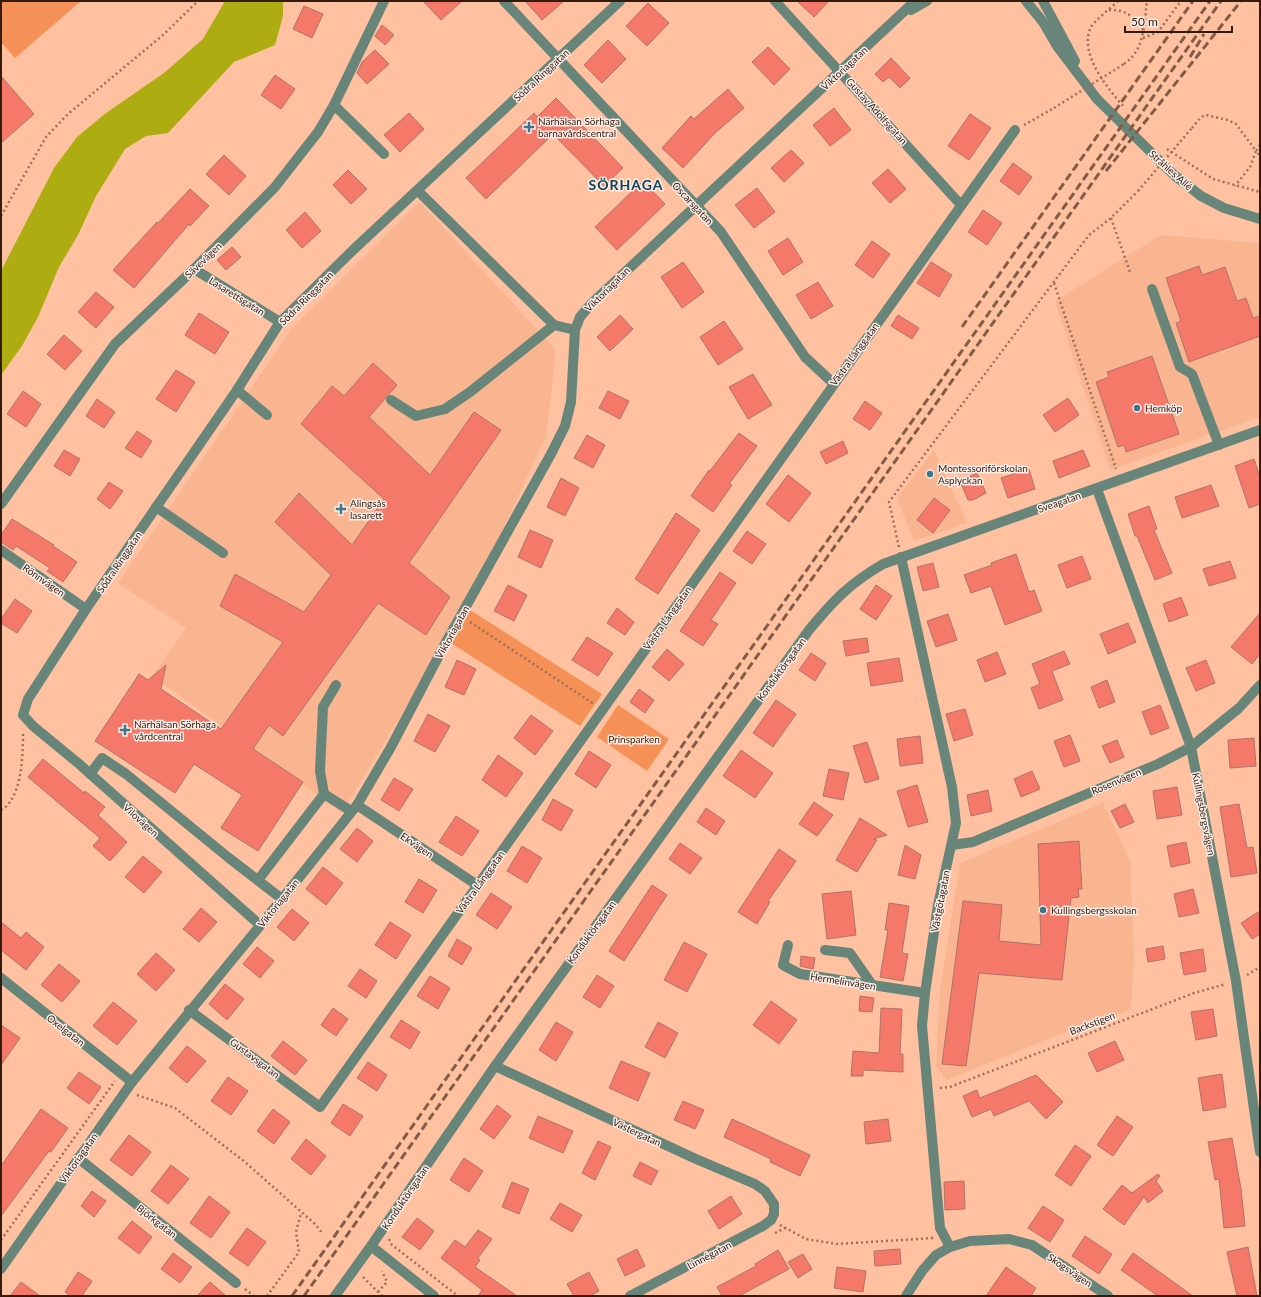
<svg xmlns="http://www.w3.org/2000/svg" width="1261" height="1297" viewBox="0 0 1261 1297" font-family="Lato,sans-serif">
	<style>
		.built { fill: #f9b590 }
		.green { fill: #f59157 }
		.water { fill: #adac10 }
		.building { fill: #f47969; stroke: #b27268 }
		.lines { fill: none; stroke-linecap: round; stroke-linejoin: round }
		.path { stroke: #9b705a; stroke-width: 2.5; stroke-dasharray: 2 3; stroke-linecap: butt }
		.minor { stroke: #68857a; stroke-width: 10 }
		.rail { stroke: #835c48; stroke-width: 3; stroke-dasharray: 8 4; stroke-linecap: butt }
		.path-bridge { stroke: #9b705a; stroke-width: 2.5; stroke-dasharray: 2 3; stroke-linecap: butt }
		.poi-dot { fill: #3d768f; stroke: #fbeee8; stroke-width: 1.5 }
		.labels { text-anchor: middle; dominant-baseline: central; stroke-width: 3; stroke-linejoin: round; paint-order: stroke }
		.street-label { font-size: 10px; fill: #321b0f; stroke: #fbeee8 }
		.poi-label { font-size: 10px; fill: #321b0f; stroke: #fbeee8; text-anchor: start }
		.park-label { font-size: 10px; fill: #492004; stroke: #fbeee8 }
		.district-label { font-size: 14px; font-weight: bold; letter-spacing: 1px; fill: #114154; stroke: #fbeee8 }
	</style>
	<rect width="100%" height="100%" fill="#ffc1a0"/>
	<g class="built">
		<polygon points="420,202 556,350 546,437 479,580 439,651 342,813 152,676 186,628 118,583 293,327"/>
		<polygon points="1161,235 1260,243 1260,417 1110,470 1055,301"/>
		<polygon points="934,450 967,523 914,541 897,498"/>
		<polygon points="1103,803 1130,861 1134,956 1131,1010 1070,1030 947,1080 936,1066 940,990 960,863"/>
	</g>
	<g class="green">
		<polygon points="1,1 81,1 15,58 1,42"/>
		<polygon points="470,610 602,694 580,726 451,643"/>
		<polygon points="618,705 669,739 647,771 597,737"/>
	</g>
	<polygon class="water" points="225,1 283,1 283,16 275,45 234,62 168,133 146,136 125,149 96,196 78,235 59,267 38,317 22,346 1,375 1,271 54,168 77,137 106,113 164,73 203,39"/>
	<g class="building">
		<polygon points="423,1 462,1 441,20"/>
		<polygon points="525,1 564,1 542,20"/>
		<polygon points="797,1 829,1 814,17"/>
		<polygon points="648,3 669,23 647,46 626,26"/>
		<polygon points="304,6 323,14 312,38 293,29"/>
		<polygon points="382,25 394,35 385,45 375,36"/>
		<polygon points="608,40 626,59 602,83 584,65"/>
		<polygon points="768,47 790,69 774,85 752,62"/>
		<polygon points="375,50 389,64 367,84 357,73 362,62"/>
		<polygon points="891,58 910,78 900,88 889,77 883,82 875,74"/>
		<polygon points="275,75 295,89 281,109 261,95"/>
		<polygon points="1,76 34,114 1,143"/>
		<polygon points="728,89 744,108 715,133 683,168 662,148 691,116 694,119"/>
		<polygon points="556,98 623,168 604,186 553,134 486,199 466,178 534,113 537,117"/>
		<polygon points="834,108 851,130 830,146 813,125"/>
		<polygon points="409,113 424,129 400,152 384,135"/>
		<polygon points="970,114 991,128 969,160 948,146"/>
		<polygon points="791,150 804,163 784,182 771,168"/>
		<polygon points="224,155 246,176 229,195 206,174"/>
		<polygon points="1013,163 1032,177 1019,195 1000,181"/>
		<polygon points="888,169 906,189 890,203 872,183"/>
		<polygon points="348,170 367,189 351,204 333,185"/>
		<polygon points="643,181 665,204 617,250 595,227"/>
		<polygon points="757,188 775,212 754,228 735,205"/>
		<polygon points="190,189 209,206 190,226 189,224 134,288 113,270 157,222 158,223"/>
		<polygon points="983,210 1002,223 987,245 968,232"/>
		<polygon points="305,212 321,231 302,248 286,230"/>
		<polygon points="788,238 803,262 783,275 768,251"/>
		<polygon points="872,241 890,254 873,278 855,265"/>
		<polygon points="232,247 241,257 226,270 217,260"/>
		<polygon points="683,262 704,292 682,308 661,277"/>
		<polygon points="931,262 952,275 939,297 917,283"/>
		<polygon points="1199,266 1202,275 1225,267 1237,301 1246,298 1253,318 1260,316 1260,336 1189,362 1176,323 1181,321 1166,278"/>
		<polygon points="818,282 833,306 811,319 796,295"/>
		<polygon points="96,292 114,307 96,328 78,312"/>
		<polygon points="199,313 229,332 215,354 185,335"/>
		<polygon points="620,315 633,329 610,351 597,337"/>
		<polygon points="898,315 919,328 912,339 891,326"/>
		<polygon points="724,321 743,349 718,365 700,337"/>
		<polygon points="64,335 82,351 65,370 47,354"/>
		<polygon points="1152,356 1179,434 1126,452 1124,445 1118,447 1096,382 1109,377 1107,372"/>
		<polygon points="373,363 397,385 369,417 430,475 474,412 501,430 409,563 450,597 426,635 378,603 283,736 269,725 253,749 303,782 258,851 221,828 242,795 194,764 175,793 95,741 139,674 148,680 166,665 161,689 221,729 283,642 220,606 235,574 304,612 331,575 275,522 299,493 352,545 384,499 301,424 332,386 344,396"/>
		<polygon points="176,370 195,382 176,412 156,399"/>
		<polygon points="753,374 772,405 748,419 729,387"/>
		<polygon points="23,391 41,404 26,427 7,414"/>
		<polygon points="608,391 629,401 620,419 599,408"/>
		<polygon points="1068,398 1079,415 1055,432 1043,415"/>
		<polygon points="97,399 115,412 104,428 86,416"/>
		<polygon points="865,401 882,413 870,430 853,419"/>
		<polygon points="137,431 152,441 141,458 125,448"/>
		<polygon points="739,433 757,446 729,484 732,485 713,512 691,496 709,470 710,471"/>
		<polygon points="587,435 605,445 593,468 574,458"/>
		<polygon points="843,441 848,453 826,464 820,452"/>
		<polygon points="64,450 80,459 70,476 54,466"/>
		<polygon points="1083,450 1090,466 1059,478 1053,461"/>
		<polygon points="1254,459 1260,477 1260,504 1249,508 1235,466"/>
		<polygon points="1029,469 1035,489 1008,498 1001,478"/>
		<polygon points="977,473 986,493 973,500 968,500 960,481"/>
		<polygon points="788,475 811,493 789,522 766,504"/>
		<polygon points="561,478 579,488 565,516 547,507"/>
		<polygon points="109,482 123,491 110,509 97,499"/>
		<polygon points="1211,485 1219,506 1182,518 1175,497"/>
		<polygon points="934,498 950,510 933,533 917,520"/>
		<polygon points="1149,506 1157,529 1154,530 1172,573 1155,580 1137,536 1135,536 1128,514"/>
		<polygon points="676,513 700,530 658,594 635,579"/>
		<polygon points="12,519 54,545 53,546 77,562 63,582 47,571 50,568 16,546 13,550 1,542 1,535"/>
		<polygon points="530,530 553,540 541,568 518,557"/>
		<polygon points="747,531 766,544 752,564 733,551"/>
		<polygon points="1016,554 1029,592 1034,590 1042,611 1005,625 991,586 971,593 964,575 992,565 991,563"/>
		<polygon points="1082,556 1091,579 1067,588 1058,565"/>
		<polygon points="1230,561 1236,578 1209,586 1203,569"/>
		<polygon points="933,563 939,587 923,591 917,567"/>
		<polygon points="720,572 736,583 711,620 718,624 703,646 680,631"/>
		<polygon points="508,585 527,595 514,621 494,611"/>
		<polygon points="876,585 892,596 876,620 860,609"/>
		<polygon points="1181,597 1188,615 1169,622 1163,604"/>
		<polygon points="15,599 32,611 17,633 1,623 1,619"/>
		<polygon points="617,608 634,622 625,635 607,623"/>
		<polygon points="1260,613 1260,654 1252,664 1231,647"/>
		<polygon points="948,614 957,640 936,647 927,621"/>
		<polygon points="1128,623 1136,642 1108,654 1100,634"/>
		<polygon points="587,637 613,653 598,676 572,660"/>
		<polygon points="867,638 869,652 846,656 843,641"/>
		<polygon points="667,649 684,664 669,681 652,667"/>
		<polygon points="1064,651 1070,664 1052,671 1063,700 1039,709 1031,688 1040,684 1032,664"/>
		<polygon points="997,652 1006,674 985,682 977,660"/>
		<polygon points="811,653 826,663 815,681 799,670"/>
		<polygon points="899,658 903,681 871,686 867,663"/>
		<polygon points="457,660 476,669 464,695 445,687"/>
		<polygon points="1206,660 1215,683 1196,691 1186,668"/>
		<polygon points="1107,680 1115,702 1099,708 1091,687"/>
		<polygon points="639,689 654,700 645,713 630,702"/>
		<polygon points="776,700 796,714 773,747 753,733"/>
		<polygon points="1160,705 1169,728 1151,735 1142,712"/>
		<polygon points="965,709 973,735 954,741 946,714"/>
		<polygon points="428,714 450,726 435,752 414,741"/>
		<polygon points="531,715 553,731 535,755 514,738"/>
		<polygon points="1070,735 1080,761 1064,767 1054,741"/>
		<polygon points="920,736 923,763 900,766 897,739"/>
		<polygon points="1254,738 1256,766 1230,768 1228,740"/>
		<polygon points="1117,740 1124,757 1110,763 1102,746"/>
		<polygon points="867,742 879,779 865,783 853,746"/>
		<polygon points="741,750 773,773 755,798 723,776"/>
		<polygon points="589,751 611,765 596,788 575,774"/>
		<polygon points="498,755 523,773 506,797 482,780"/>
		<polygon points="43,759 84,793 85,791 105,807 98,815 127,842 110,861 93,846 100,838 28,777"/>
		<polygon points="829,769 849,773 843,800 823,796"/>
		<polygon points="1032,771 1040,789 1021,797 1014,779"/>
		<polygon points="394,778 413,789 399,811 381,800"/>
		<polygon points="917,785 928,822 908,827 897,791"/>
		<polygon points="1177,787 1182,815 1157,819 1153,791"/>
		<polygon points="988,790 992,811 971,816 967,795"/>
		<polygon points="553,799 573,810 561,831 542,820"/>
		<polygon points="814,802 833,815 817,836 799,824"/>
		<polygon points="1125,804 1134,822 1120,828 1111,811"/>
		<polygon points="1239,804 1247,848 1253,847 1257,873 1231,877 1220,807"/>
		<polygon points="706,808 725,821 716,835 697,822"/>
		<polygon points="456,816 479,831 462,856 439,842"/>
		<polygon points="860,818 887,835 873,839 877,840 857,872 836,860"/>
		<polygon points="357,828 373,841 357,862 340,849"/>
		<polygon points="1079,841 1082,889 1078,889 1079,897 1071,898 1062,980 979,973 966,1066 942,1064 963,901 1002,905 999,941 1041,945 1038,844"/>
		<polygon points="1186,842 1190,863 1171,867 1167,846"/>
		<polygon points="680,843 702,858 690,874 669,859"/>
		<polygon points="905,845 921,855 915,879 898,875"/>
		<polygon points="522,846 542,858 527,883 507,871"/>
		<polygon points="779,849 796,861 768,901 770,902 757,924 738,912"/>
		<polygon points="143,856 162,872 144,893 125,877"/>
		<polygon points="323,867 343,883 326,905 306,889"/>
		<polygon points="419,879 437,890 423,913 405,902"/>
		<polygon points="652,885 667,895 624,961 609,951"/>
		<polygon points="1193,889 1199,913 1179,917 1174,894"/>
		<polygon points="851,891 856,935 827,939 822,894"/>
		<polygon points="491,893 512,907 497,929 476,915"/>
		<polygon points="889,903 909,906 902,953 908,954 903,981 880,977 888,930 885,930"/>
		<polygon points="201,908 217,922 199,942 183,929"/>
		<polygon points="292,909 309,923 294,941 277,927"/>
		<polygon points="1260,911 1260,934 1252,939 1241,923"/>
		<polygon points="1,922 21,938 26,932 44,947 26,970 1,950"/>
		<polygon points="390,922 411,935 396,959 375,945"/>
		<polygon points="457,939 472,948 462,965 448,956"/>
		<polygon points="684,942 707,954 687,992 664,980"/>
		<polygon points="1163,946 1165,959 1148,962 1146,949"/>
		<polygon points="257,947 274,961 260,978 243,964"/>
		<polygon points="1203,949 1206,971 1184,975 1180,953"/>
		<polygon points="156,953 175,970 156,991 137,974"/>
		<polygon points="801,956 815,958 813,969 800,966"/>
		<polygon points="59,964 80,981 62,1002 41,985"/>
		<polygon points="360,969 377,981 366,998 348,986"/>
		<polygon points="597,975 614,986 600,1008 583,997"/>
		<polygon points="430,976 450,988 438,1009 417,996"/>
		<polygon points="225,984 244,999 227,1020 209,1004"/>
		<polygon points="860,996 874,998 872,1012 859,1011"/>
		<polygon points="771,1001 797,1020 779,1044 753,1025"/>
		<polygon points="113,1002 137,1021 117,1045 93,1026"/>
		<polygon points="333,1008 348,1019 336,1036 321,1025"/>
		<polygon points="881,1008 902,1009 900,1054 903,1054 903,1072 863,1070 863,1076 851,1076 853,1051 879,1053"/>
		<polygon points="1213,1009 1217,1036 1196,1040 1191,1012"/>
		<polygon points="401,1020 420,1032 410,1049 390,1037"/>
		<polygon points="556,1022 573,1032 556,1061 539,1050"/>
		<polygon points="658,1022 678,1033 665,1058 645,1047"/>
		<polygon points="1,1025 20,1038 1,1065"/>
		<polygon points="283,1041 307,1060 295,1075 271,1056"/>
		<polygon points="1115,1041 1124,1060 1097,1072 1088,1053"/>
		<polygon points="187,1046 206,1061 187,1083 169,1068"/>
		<polygon points="621,1061 650,1073 638,1101 609,1088"/>
		<polygon points="368,1062 387,1075 377,1091 357,1078"/>
		<polygon points="79,1072 101,1087 89,1104 67,1088"/>
		<polygon points="1222,1074 1226,1107 1203,1111 1198,1078"/>
		<polygon points="1036,1075 1063,1102 1046,1119 1029,1101 994,1116 991,1109 972,1117 963,1096 977,1090 980,1098"/>
		<polygon points="228,1077 248,1091 231,1115 211,1101"/>
		<polygon points="683,1101 704,1110 695,1129 674,1120"/>
		<polygon points="343,1104 363,1116 350,1136 331,1123"/>
		<polygon points="497,1105 511,1116 494,1139 480,1129"/>
		<polygon points="41,1109 68,1128 51,1152 49,1151 1,1216 1,1166"/>
		<polygon points="273,1109 290,1122 274,1144 257,1131"/>
		<polygon points="538,1116 573,1131 563,1153 529,1138"/>
		<polygon points="1117,1116 1133,1127 1113,1156 1097,1145"/>
		<polygon points="732,1119 810,1155 800,1176 770,1162 771,1159 724,1137"/>
		<polygon points="888,1119 891,1141 866,1144 864,1122"/>
		<polygon points="129,1135 151,1152 132,1176 110,1160"/>
		<polygon points="1232,1138 1241,1189 1245,1226 1224,1228 1219,1179 1215,1180 1208,1142"/>
		<polygon points="306,1139 326,1156 311,1175 291,1159"/>
		<polygon points="598,1141 611,1147 595,1180 582,1173"/>
		<polygon points="1075,1145 1091,1156 1071,1186 1055,1175"/>
		<polygon points="464,1158 483,1171 469,1192 450,1180"/>
		<polygon points="640,1162 658,1171 651,1185 633,1176"/>
		<polygon points="171,1165 189,1179 168,1204 151,1191"/>
		<polygon points="1158,1174 1160,1176 1156,1181 1163,1191 1148,1203 1144,1197 1124,1225 1103,1209 1122,1185 1132,1193"/>
		<polygon points="964,1181 965,1209 945,1210 944,1182"/>
		<polygon points="512,1182 529,1189 519,1214 502,1207"/>
		<polygon points="92,1191 106,1201 94,1217 81,1206"/>
		<polygon points="209,1196 230,1212 211,1238 190,1223"/>
		<polygon points="731,1196 742,1214 719,1229 708,1211"/>
		<polygon points="560,1203 582,1215 572,1232 550,1219"/>
		<polygon points="1043,1206 1064,1220 1050,1242 1028,1228"/>
		<polygon points="417,1218 434,1231 420,1250 402,1237"/>
		<polygon points="132,1221 152,1237 139,1254 118,1238"/>
		<polygon points="247,1228 266,1242 248,1266 229,1253"/>
		<polygon points="478,1230 492,1239 478,1258 480,1260 475,1267 517,1296 478,1296 482,1290 441,1258 455,1240 465,1247"/>
		<polygon points="1085,1236 1112,1254 1099,1274 1072,1256"/>
		<polygon points="1248,1247 1257,1296 1237,1296 1227,1252"/>
		<polygon points="637,1249 645,1266 625,1276 617,1259"/>
		<polygon points="900,1249 901,1264 875,1266 874,1251"/>
		<polygon points="778,1250 789,1269 739,1296 722,1296 717,1287 756,1266 755,1264"/>
		<polygon points="173,1253 192,1267 180,1283 161,1269"/>
		<polygon points="1133,1253 1193,1296 1158,1296 1121,1270"/>
		<polygon points="803,1254 812,1269 798,1278 788,1262"/>
		<polygon points="837,1267 866,1271 863,1292 834,1288"/>
		<polygon points="1006,1267 1036,1288 1031,1296 986,1296"/>
		<polygon points="78,1272 92,1281 82,1296 71,1296 65,1292"/>
		<polygon points="589,1272 599,1291 590,1296 574,1296 567,1284"/>
		<polygon points="21,1282 40,1296 10,1296"/>
		<polygon points="210,1282 226,1296 197,1296"/>
	</g>
	<g class="lines">
		<g class="path">
			<path d="M1118 1C1111 8 1095 20 1091 27 1078 53 1108 89 1124 107"/>
			<path d="M1109 10C1125 9 1135 17 1143 30"/>
			<polyline points="1143,38 1158,32 1181,1"/>
			<path d="M1124 64C1145 50 1144 24 1147 1"/>
			<polyline points="1024,125 1054,108"/>
			<polyline points="1192,128 1201,117 1206,115 1228,120 1236,124 1256,151 1250,167 1235,186"/>
			<polyline points="1260,145 1256,151 1260,156"/>
			<polyline points="1167,149 1213,179 1260,192"/>
			<polyline points="1,216 46,137 68,114 163,35 198,1"/>
			<polyline points="1111,218 1130,272"/>
			<polyline points="1054,283 1116,469"/>
			<polyline points="899,547 889,502 1089,235 1111,218 1138,191"/>
			<polyline points="470,622 594,704"/>
			<path d="M1 810C22 799 23 755 23 733"/>
			<polyline points="1247,975 1260,967"/>
			<polyline points="940,1088 950,1087 1194,993 1226,984"/>
			<polyline points="137,1095 175,1108 245,1162 315,1224 323,1234"/>
			<polyline points="780,1225 806,1239 837,1244 933,1238"/>
			<polyline points="775,1233 785,1228"/>
			<polyline points="389,1239 392,1245 458,1296"/>
			<polyline points="1,1240 115,1081"/>
			<polyline points="363,1277 382,1296"/>
			<polyline points="245,1289 254,1296"/>
			<polyline points="378,1292 387,1282 382,1271"/>
			<polyline points="267,1296 299,1252 296,1232 301,1213"/>
		</g>
		<g class="minor">
			<polyline points="504,1 721,232 805,357 833,383"/>
			<polyline points="775,1 961,205"/>
			<polyline points="1026,1 1043,22 1057,46 1097,99 1174,175 1201,196 1224,208 1260,219"/>
			<polyline points="1043,1 1075,61"/>
			<polyline points="911,10 927,1"/>
			<polyline points="334,105 384,154"/>
			<polyline points="418,191 554,325 575,330"/>
			<polyline points="194,269 280,322"/>
			<polyline points="1152,289 1180,367 1192,374 1219,445"/>
			<polyline points="237,390 267,415"/>
			<polyline points="391,400 416,416 445,409 470,392 554,325"/>
			<polyline points="1097,489 1191,747 1236,981 1260,1152"/>
			<polyline points="1,504 115,344 194,269 275,187 318,132 334,105 384,1"/>
			<polyline points="156,507 223,553"/>
			<polyline points="1,550 86,609"/>
			<polyline points="901,557 952,787 956,823 938,905 925,993 922,1026 940,1228 950,1247"/>
			<polyline points="90,774 102,758 126,774 229,858 282,899"/>
			<polyline points="324,794 320,771 323,707 336,685"/>
			<polyline points="357,805 477,885"/>
			<polyline points="952,845 973,842 1158,764 1191,747 1239,708 1260,685"/>
			<polyline points="258,880 324,794 351,811"/>
			<polyline points="260,925 78,763 33,726 23,715 28,699 86,609 237,390 280,322 353,250 620,1"/>
			<polyline points="788,945 783,965 800,974 925,993"/>
			<polyline points="825,950 850,953 873,986"/>
			<polyline points="1,978 132,1082"/>
			<polyline points="189,1010 320,1107 1015,130"/>
			<polyline points="495,1066 696,1159 755,1184 765,1191 774,1204 774,1214 771,1220 763,1226 630,1296"/>
			<polyline points="78,1158 236,1283"/>
			<polyline points="371,1246 434,1296"/>
			<polyline points="1,1269 132,1082 282,899 357,805 391,747 445,644 551,454 565,426 571,402 575,330 580,317 591,304 915,1"/>
			<path d="M335 1296 371 1246 495 1066 809 630C834 600 849 584 883 564L1260 430"/>
			<polyline points="906,1296 922,1271 936,1255 950,1247 970,1241 1009,1239 1032,1245 1108,1296"/>
		</g>
		<g class="rail">
			<polyline points="1190,57 1204,34"/>
			<polyline points="1106,171 1241,1"/>
			<polyline points="962,327 1193,1"/>
			<polyline points="292,1296 1210,1"/>
			<polyline points="304,1296 1221,1"/>
		</g>
		<g class="path-bridge">
			<polyline points="1054,108 1124,64"/>
			<polyline points="1138,191 1192,128"/>
		</g>
	</g>
	<g class="poi-dot">
		<path d="M527 121h4v4h4v4h-4v4h-4v-4h-4v-4h4z"/>
		<circle cx="1137" cy="408" r="4"/>
		<circle cx="930" cy="474" r="4"/>
		<path d="M339 503h4v4h4v4h-4v4h-4v-4h-4v-4h4z"/>
		<path d="M123 724h4v4h4v4h-4v4h-4v-4h-4v-4h4z"/>
		<circle cx="1043" cy="910" r="4"/>
	</g>
	<g class="labels">
		<g class="street-label">
			<text transform="translate(844 68) rotate(-43)">Viktoriagatan</text>
			<text transform="translate(541 75) rotate(-43)">Södra Ringgatan</text>
			<text transform="translate(877 111) rotate(48)">Gustav Adolfsgatan</text>
			<text transform="translate(1171 170) rotate(42)">Stråhles Allé</text>
			<text transform="translate(693 203) rotate(47)">Oscarsgatan</text>
			<text transform="translate(203 260) rotate(-44)">Sävevägen</text>
			<text transform="translate(607 289) rotate(-45)">Viktoriagatan</text>
			<text transform="translate(237 296) rotate(32)">Lasarettsgatan</text>
			<text transform="translate(306 298) rotate(-45)">Södra Ringgatan</text>
			<text transform="translate(854 354) rotate(-54)">Västra Långgatan</text>
			<text transform="translate(1059 502) rotate(-19)">Sveagatan</text>
			<text transform="translate(119 562) rotate(-56)">Södra Ringgatan</text>
			<text transform="translate(44 580) rotate(35)">Rönnvägen</text>
			<text transform="translate(667 618) rotate(-55)">Västra Långgatan</text>
			<text transform="translate(452 632) rotate(-61)">Viktoriagatan</text>
			<text transform="translate(781 669) rotate(-54)">Konduktörsgatan</text>
			<text transform="translate(1116 781) rotate(-23)">Rosenvägen</text>
			<text transform="translate(1204 814) rotate(79)">Kullingsbergsvägen</text>
			<text transform="translate(141 820) rotate(42)">Vilovägen</text>
			<text transform="translate(417 845) rotate(34)">Ekvägen</text>
			<text transform="translate(480 882) rotate(-54)">Västra Långgatan</text>
			<text transform="translate(940 901) rotate(-79)">Västgötagatan</text>
			<text transform="translate(278 903) rotate(-51)">Viktoriagatan</text>
			<text transform="translate(591 932) rotate(-54)">Konduktörsgatan</text>
			<text transform="translate(843 981) rotate(9)">Hermelinvägen</text>
			<text transform="translate(1092 1023) rotate(-21)">Backstigen</text>
			<text transform="translate(66 1030) rotate(38)">Oxelgatan</text>
			<text transform="translate(255 1058) rotate(37)">Gustavsgatan</text>
			<text transform="translate(637 1132) rotate(25)">Västergatan</text>
			<text transform="translate(78 1158) rotate(-55)">Viktoriagatan</text>
			<text transform="translate(405 1197) rotate(-56)">Konduktörsgatan</text>
			<text transform="translate(157 1221) rotate(38)">Björkgatan</text>
			<text transform="translate(709 1255) rotate(-28)">Linnégatan</text>
			<text transform="translate(1070 1270) rotate(34)">Skogsvägen</text>
		</g>
		<g class="poi-label">
			<text x="538" y="121">Närhälsan Sörhaga<tspan x="538" dy="12">barnavårdscentral</tspan></text>
			<text x="1145" y="408">Hemköp</text>
			<text x="938" y="468">Montessoriförskolan<tspan x="938" dy="12">Asplyckan</tspan></text>
			<text x="350" y="503">Alingsås<tspan x="350" dy="12">lasarett</tspan></text>
			<text x="134" y="724">Närhälsan Sörhaga<tspan x="134" dy="12">vårdcentral</tspan></text>
			<text x="1051" y="910">Kullingsbergsskolan</text>
		</g>
		<g class="park-label">
			<text x="634" y="739">Prinsparken</text>
		</g>
		<g class="district-label">
			<text x="626" y="184">SÖRHAGA</text>
		</g>
	</g>
	<rect width="1261" height="1297" fill="none" stroke="#321b0f" stroke-width="4"/>
	<path d="M1125 26v6h107v-6" fill="none" stroke="#321b0f" stroke-width="2"/>
	<text x="1131" y="26" font-size="12" fill="#321b0f" stroke="#fbeee8" stroke-width="3" paint-order="stroke">50 m</text>
</svg>
